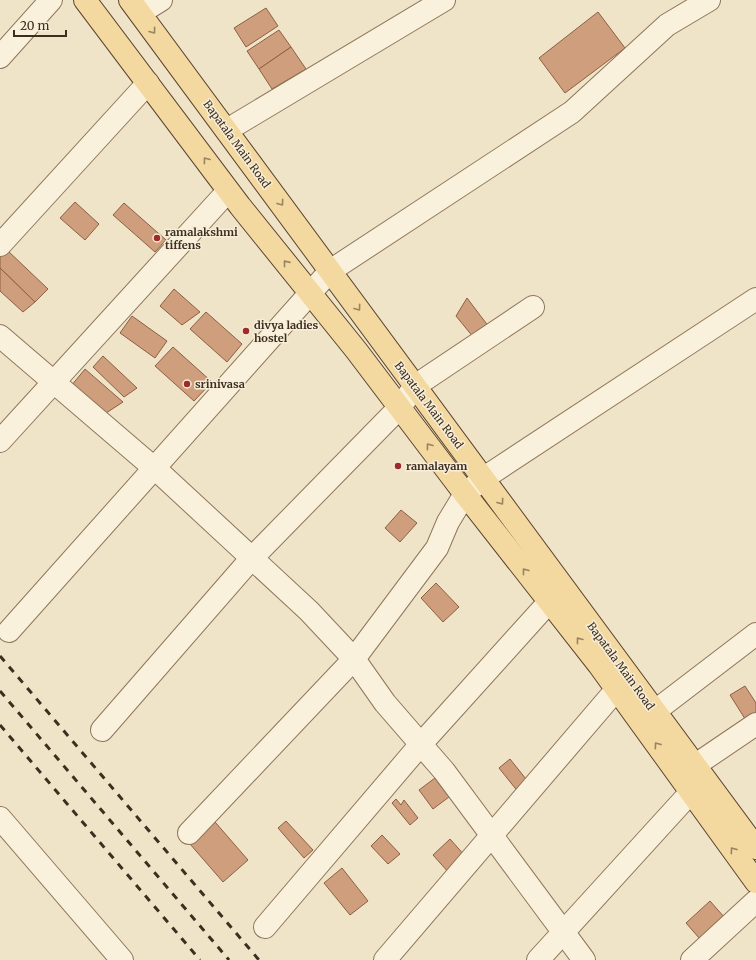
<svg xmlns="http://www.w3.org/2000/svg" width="756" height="960" viewBox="0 0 756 960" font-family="Merriweather,serif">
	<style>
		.building { fill: #cf9f7d; stroke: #8d5f41 }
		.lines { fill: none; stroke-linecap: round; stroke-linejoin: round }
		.minor-casing { stroke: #8d765c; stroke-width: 24 }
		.major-casing { stroke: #5b4430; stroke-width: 24 }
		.minor { stroke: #faf1dc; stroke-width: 22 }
		.major { stroke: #f3d9a0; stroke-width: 22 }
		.rail { stroke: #3d2e20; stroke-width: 3; stroke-dasharray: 7 7; stroke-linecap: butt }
		.oneway { stroke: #988460 }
		.poi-dot { fill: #9e2a2b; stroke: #f7eed8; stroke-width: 1.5 }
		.labels { text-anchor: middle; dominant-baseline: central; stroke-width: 3; stroke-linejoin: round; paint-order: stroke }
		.street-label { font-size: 11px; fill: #3d2e20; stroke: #f7eed8 }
		.poi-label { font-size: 11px; font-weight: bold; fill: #3d2e20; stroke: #f7eed8; text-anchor: start }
	</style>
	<rect width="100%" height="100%" fill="#f0e4c8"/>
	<g class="building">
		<polygon points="266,8 278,26 246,47 234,28"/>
		<polygon points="598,12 625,48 565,93 539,58"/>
		<polygon points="279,30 291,47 259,69 247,51"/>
		<polygon points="291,47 306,69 272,89 259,69"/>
		<polygon points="75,202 99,224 85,240 60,218"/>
		<polygon points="124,203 166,240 155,252 113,215"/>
		<polygon points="7,250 48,289 35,302 0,268 0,256"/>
		<polygon points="0,268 35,302 23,312 0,291"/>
		<polygon points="174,289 200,312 182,325 160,306"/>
		<polygon points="467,298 489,327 474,338 456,316"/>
		<polygon points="206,312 242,344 227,362 190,329"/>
		<polygon points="132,316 167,341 155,358 120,333"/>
		<polygon points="173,347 212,382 194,401 155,366"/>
		<polygon points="103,356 137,388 124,397 93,367"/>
		<polygon points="85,369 123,402 103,415 71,386"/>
		<polygon points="401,510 417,523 400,542 385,528"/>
		<polygon points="436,583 459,607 443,622 421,598"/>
		<polygon points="745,686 756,703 756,716 747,722 730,695"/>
		<polygon points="510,759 530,784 519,793 499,768"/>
		<polygon points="435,778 449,797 433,809 419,790"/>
		<polygon points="396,799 401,805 404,800 418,818 410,825 392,803"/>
		<polygon points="286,821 313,850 304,858 278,828"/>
		<polygon points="215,822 248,860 223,882 190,844"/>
		<polygon points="382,835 400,854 388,864 371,846"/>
		<polygon points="450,839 466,857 449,873 433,855"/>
		<polygon points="342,868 368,901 350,915 324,883"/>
		<polygon points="710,901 725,918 700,939 686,923"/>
	</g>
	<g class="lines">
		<g class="minor-casing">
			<g id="minor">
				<polyline points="140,13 161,0"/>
				<polyline points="0,57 51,0"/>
				<polyline points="227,130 444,0"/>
				<polyline points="0,245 148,83"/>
				<polyline points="0,336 161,474 309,611 354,659 385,703 444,771 584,960"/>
				<polyline points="0,441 228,191"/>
				<polyline points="9,631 330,271 572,112 667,25 709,0"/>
				<polyline points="654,712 756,634"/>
				<polyline points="102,730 251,559 400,407 415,386 533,307"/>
				<polyline points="694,766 756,724"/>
				<polyline points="0,818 122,960"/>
				<polyline points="189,833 354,659 437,548 448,522 465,494 484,478 756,299"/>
				<polyline points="265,927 421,744 549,602"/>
				<polyline points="385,960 616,690"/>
				<polyline points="538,960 691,792"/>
				<polyline points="692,960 756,901"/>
			</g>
		</g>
		<g class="major-casing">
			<g id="major">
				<polyline points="85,0 240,206 356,350 465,494 599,665 756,882"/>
				<polyline points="130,0 756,848"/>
			</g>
		</g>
		<use href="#minor" class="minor"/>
		<use href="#major" class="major"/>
		<g class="rail">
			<polyline points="0,656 259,960"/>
			<polyline points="0,691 229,960"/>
			<polyline points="0,725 200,960"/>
		</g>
	</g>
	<defs><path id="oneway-chevron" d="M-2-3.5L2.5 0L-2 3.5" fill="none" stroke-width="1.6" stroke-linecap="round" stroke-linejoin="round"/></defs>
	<g class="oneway">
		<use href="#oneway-chevron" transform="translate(153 31) rotate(53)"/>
		<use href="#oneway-chevron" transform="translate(206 160) rotate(-127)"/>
		<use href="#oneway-chevron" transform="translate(281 203) rotate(54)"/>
		<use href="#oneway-chevron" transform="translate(286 263) rotate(-129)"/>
		<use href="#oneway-chevron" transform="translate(358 308) rotate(54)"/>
		<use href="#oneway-chevron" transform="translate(429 446) rotate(-127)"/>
		<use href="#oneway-chevron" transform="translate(501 502) rotate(54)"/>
		<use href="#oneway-chevron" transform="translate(525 571) rotate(-128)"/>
		<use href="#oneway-chevron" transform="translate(579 640) rotate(-128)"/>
		<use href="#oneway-chevron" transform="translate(657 745) rotate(-126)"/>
		<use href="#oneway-chevron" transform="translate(733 850) rotate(-126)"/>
	</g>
	<g class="poi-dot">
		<circle cx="157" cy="238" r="4"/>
		<circle cx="246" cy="331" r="4"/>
		<circle cx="187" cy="384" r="4"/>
		<circle cx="398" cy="466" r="4"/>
	</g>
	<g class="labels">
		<g class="street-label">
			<text transform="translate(237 144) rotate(54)">Bapatala Main Road</text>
			<text transform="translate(429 405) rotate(53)">Bapatala Main Road</text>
			<text transform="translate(621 666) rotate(54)">Bapatala Main Road</text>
		</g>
		<g class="poi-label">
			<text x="165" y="232">ramalakshmi<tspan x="165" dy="13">tiffens</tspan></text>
			<text x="254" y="325">divya ladies<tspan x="254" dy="13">hostel</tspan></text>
			<text x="195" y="384">srinivasa</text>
			<text x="406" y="466">ramalayam</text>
		</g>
	</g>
	<path d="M14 30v6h52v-6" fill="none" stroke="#3d2e20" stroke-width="2"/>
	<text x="20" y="30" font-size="12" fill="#3d2e20" stroke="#f7eed8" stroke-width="3" paint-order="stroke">20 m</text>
</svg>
